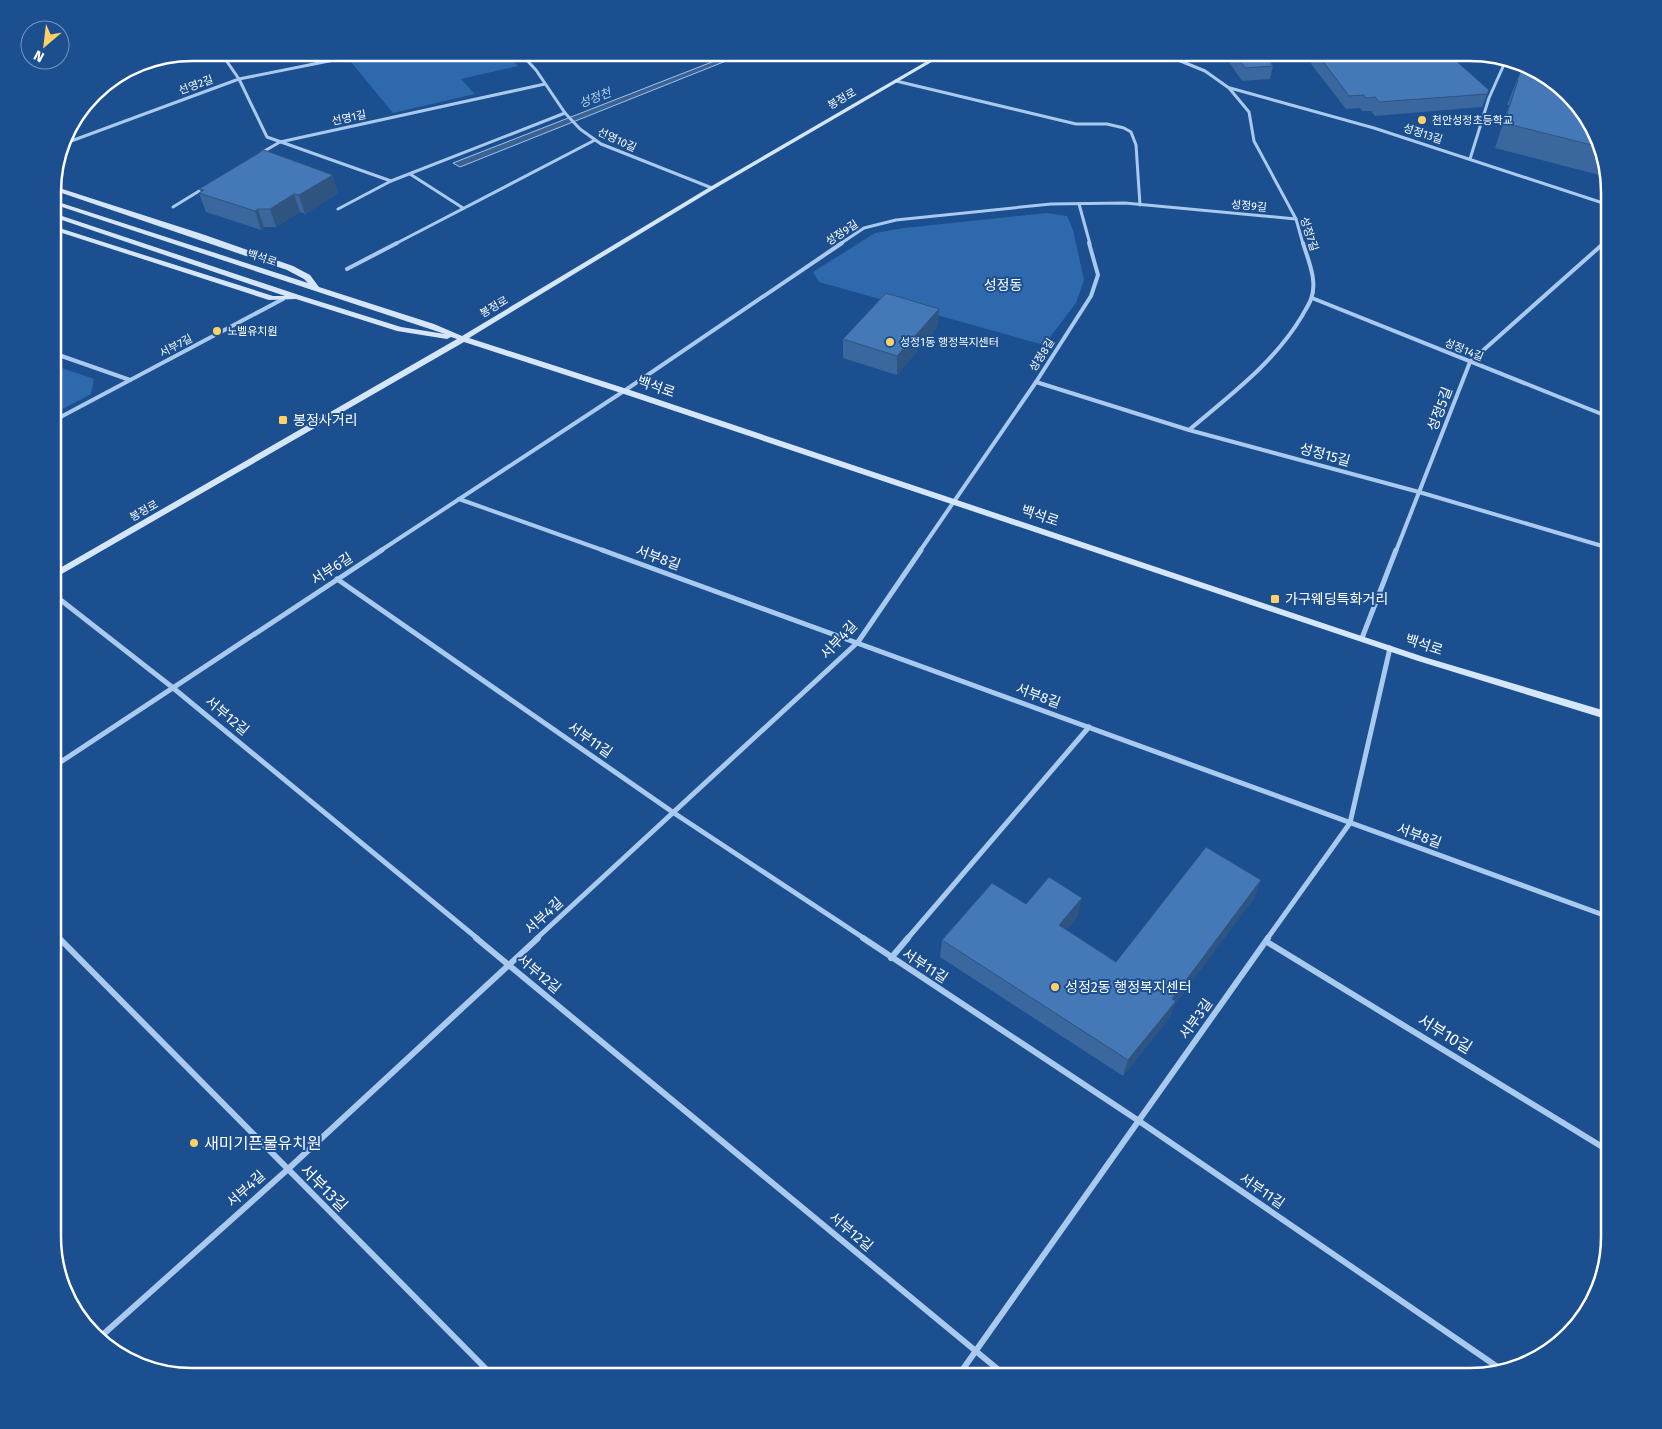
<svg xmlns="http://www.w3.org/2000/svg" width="1662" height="1429" viewBox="0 0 1662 1429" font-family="'Fira Sans','Noto Sans KR',sans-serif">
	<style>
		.green { fill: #2e69ad }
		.water { fill: #3c6290; stroke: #9cc4f0 }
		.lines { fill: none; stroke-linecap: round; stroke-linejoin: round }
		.street-far3 { stroke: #a9c9ee; stroke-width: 3 }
		.street-far2 { stroke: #a9c9ee; stroke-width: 4 }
		.street-far1 { stroke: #a9c9ee; stroke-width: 5 }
		.street { stroke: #a9c9ee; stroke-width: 6 }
		.secondary { fill: #d6e6fa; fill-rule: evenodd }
		.wall { fill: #3a679d }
		.shaded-wall { fill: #305480 }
		.building { fill: #4478b7; stroke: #305480 }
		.poi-dot { fill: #ffd166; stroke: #1b4f8f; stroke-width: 2 }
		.labels { text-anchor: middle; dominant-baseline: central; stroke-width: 4; stroke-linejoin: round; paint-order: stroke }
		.far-street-label { font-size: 11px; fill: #fff; stroke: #1b4f8f }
		.far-poi-label { font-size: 11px; fill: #fff; stroke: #1b4f8f; text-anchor: start }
		.far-water-label { font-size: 12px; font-style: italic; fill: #b5d3f5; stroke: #1b4f8f }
		.far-quarter-label { font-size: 14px; fill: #fff; stroke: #1b4f8f }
		.street-label { font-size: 14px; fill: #fff; stroke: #1b4f8f }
		.poi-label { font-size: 14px; fill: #fff; stroke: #1b4f8f; text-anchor: start }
		.near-street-label { font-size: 16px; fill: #fff; stroke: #1b4f8f }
		.near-poi-label { font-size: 16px; fill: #fff; stroke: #1b4f8f; text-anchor: start }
		.rim { fill: none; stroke: #fff; stroke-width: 2.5 }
	</style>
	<rect width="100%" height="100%" fill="#1b4f8f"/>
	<g class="green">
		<polygon points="396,53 506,53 518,66 461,79 475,94 393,113 351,62"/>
		<polygon points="1047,213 1067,216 1073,230 1084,280 1076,303 1044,345 819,282 813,272 875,233 904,228"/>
		<polygon points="53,365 94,379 91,394 53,414"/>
	</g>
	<polygon class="water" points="735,53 746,53 460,167 453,163"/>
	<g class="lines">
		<g class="street-far3">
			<polyline points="221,53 239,79 267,137 391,181"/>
			<polyline points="520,53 536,70 565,113 580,129 601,144 712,188"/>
			<polyline points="1161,53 1205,71 1229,88 1249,112 1254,141 1296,219 1303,244"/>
			<polyline points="896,81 1076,124 1107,124 1124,128 1131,132 1136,145 1140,205"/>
			<polyline points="1230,88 1374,128 1609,205"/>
			<polyline points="63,144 239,79 369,53"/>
			<polyline points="261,153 280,142 545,84"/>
			<polyline points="1470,159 1489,98 1506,60"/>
			<polyline points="410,174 463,208"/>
			<polyline points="1079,204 1090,244"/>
			<polyline points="173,207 204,188"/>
			<polyline points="338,209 391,181 565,113"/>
			<polyline points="395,244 595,140"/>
			<polyline points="840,244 864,228 896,220 1051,204 1125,203 1296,219"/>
			<polyline points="1602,244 1609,238"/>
		</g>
		<g class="street-far2">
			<polyline points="347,269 397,243"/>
			<polyline points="1312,298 1609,417"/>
			<polyline points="53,353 130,380"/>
			<polyline points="1036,382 1189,430 1419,492 1609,548"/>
			<polyline points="53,421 283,299"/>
			<path d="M1189 430C1230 395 1274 363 1302 316 1305 310 1309 305 1311 299 1318 281 1308 260 1303 243"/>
			<polyline points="459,499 605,551"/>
			<polyline points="380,551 624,391 842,243"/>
			<polyline points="920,551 1036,382 1091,296 1098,275 1089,243"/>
			<polyline points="1396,551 1470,362 1604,243"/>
		</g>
		<g class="street-far1">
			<polyline points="602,550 1609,917"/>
			<polyline points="337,579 674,813 865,939"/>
			<polyline points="53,594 172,687 478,939"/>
			<polyline points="1362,638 1396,550"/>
			<polyline points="53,767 382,550"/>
			<polyline points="53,932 60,939"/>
			<polyline points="536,939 858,642 921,550"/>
			<polyline points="907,939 1089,727"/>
			<polyline points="1267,939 1350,823 1390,648"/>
		</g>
		<g class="street">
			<polyline points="59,938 493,1376"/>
			<polyline points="476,938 1006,1376"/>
			<polyline points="863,938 1139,1121 1502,1370"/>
			<polyline points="1267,942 1609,1151"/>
			<polyline points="891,958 908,938"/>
			<polyline points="98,1339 287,1170 538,938"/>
			<polyline points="958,1376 1268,938"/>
		</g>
		<polygon class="secondary" points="941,53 947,53 714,189 469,338 627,389 1424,657 1609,712 1609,720 1418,661 621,393 464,342 53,579 53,572 457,339 451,337 447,339 397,331 296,299 269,300 53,230 53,226 273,296 285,296 53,217 53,213 302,296 401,327 445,334 53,204 53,200 55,201 308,283 304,279 287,270 53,190 53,186 205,235 293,266 310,275 319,287 434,324 462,336 710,187"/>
	</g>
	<g class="wall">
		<polygon points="1195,52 1263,52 1273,66 1270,79 1242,81 1227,59 1202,61"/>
		<polygon points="1314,52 1473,53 1449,55 1489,90 1482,107 1375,116 1371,111 1362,111 1360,108 1346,109 1311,64"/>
		<polygon points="1524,64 1599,138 1607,177 1495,148 1509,105 1507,105 1517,80"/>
		<polygon points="199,189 338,193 305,214 300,212 276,227 264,227 261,230 206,212 199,193 201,192"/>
		<polygon points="939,309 937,327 897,375 843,358 843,339"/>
		<polygon points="1261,880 1254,898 1174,1005 1169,1018 1123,1076 940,957 942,940 1026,904 1078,916 1066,930 1116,962"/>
	</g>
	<g class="shaded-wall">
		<polygon points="1447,52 1470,52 1473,53 1446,56"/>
		<polygon points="333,175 338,193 305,214 299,195"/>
		<polygon points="294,194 300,212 276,227 270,209"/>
		<polygon points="258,209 264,227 261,230 255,211"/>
		<polygon points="939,309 937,327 897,375 897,356"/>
		<polygon points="1261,880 1254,898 1174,1005 1169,1018 1123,1076 1128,1060 1172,999"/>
		<polygon points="1082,898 1078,916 1055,943 1059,925"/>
	</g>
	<g class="building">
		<polygon points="1234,52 1263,52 1273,66 1245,68"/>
		<polygon points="1316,52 1446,52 1489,90 1487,94 1379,102 1375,97 1366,98 1364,95 1349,96"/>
		<polygon points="1524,64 1562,87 1599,138 1600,147 1504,123 1518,80 1517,80"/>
		<polygon points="264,150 333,175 299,195 294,194 270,209 258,209 255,211 199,193 204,190 199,189"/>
		<polygon points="886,293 939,309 897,356 843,339"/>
		<polygon points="1206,847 1261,880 1172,999 1176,1001 1128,1060 942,940 992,883 1026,904 1049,877 1082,898 1059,925 1116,962"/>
	</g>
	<g class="poi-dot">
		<circle cx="1422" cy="120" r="5"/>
		<circle cx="217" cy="331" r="5"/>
		<circle cx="890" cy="342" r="5"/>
		<rect x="278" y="415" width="10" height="10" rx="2.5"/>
		<rect x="1270" y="594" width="10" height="10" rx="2.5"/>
		<circle cx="1055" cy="987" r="5"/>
		<circle cx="194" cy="1143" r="5"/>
	</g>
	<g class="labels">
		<g class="far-street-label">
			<text transform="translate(196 85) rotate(-20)">선영2길</text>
			<text transform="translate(842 99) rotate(-30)">봉정로</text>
			<text transform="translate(349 118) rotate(-12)">선영1길</text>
			<text transform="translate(1423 134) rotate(18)">성정13길</text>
			<text transform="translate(617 140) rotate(25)">선영10길</text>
			<text transform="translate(1249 206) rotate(5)">성정9길</text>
			<text transform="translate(842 233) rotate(-33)">성정9길</text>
			<text transform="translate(1309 234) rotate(72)">성정7길</text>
			<text transform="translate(262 258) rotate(18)">백석로</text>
			<text transform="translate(494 307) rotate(-31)">봉정로</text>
			<text transform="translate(176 346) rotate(-28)">서부7길</text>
			<text transform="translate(1464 350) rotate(22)">성정14길</text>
			<text transform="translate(1042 355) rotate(-57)">성정8길</text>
			<text transform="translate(144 511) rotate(-30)">봉정로</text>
		</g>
		<g class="far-poi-label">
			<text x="1432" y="120">천안성정초등학교</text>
			<text x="227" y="331">노벨유치원</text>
			<text x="900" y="342">성정1동 행정복지센터</text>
		</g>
		<g class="far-water-label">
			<text transform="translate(595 98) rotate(-21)">성정천</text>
		</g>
		<g class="far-quarter-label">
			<text x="1003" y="285">성정동</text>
		</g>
		<g class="street-label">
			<text transform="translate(656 387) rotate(19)">백석로</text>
			<text transform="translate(1440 409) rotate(-69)">성정5길</text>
			<text transform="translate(1325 455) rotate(15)">성정15길</text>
			<text transform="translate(1040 516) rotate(18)">백석로</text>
			<text transform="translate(658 558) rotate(20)">서부8길</text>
			<text transform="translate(332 569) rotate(-33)">서부6길</text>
			<text transform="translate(839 640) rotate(-47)">서부4길</text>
			<text transform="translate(1424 645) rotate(18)">백석로</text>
			<text transform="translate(1038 696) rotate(20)">서부8길</text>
			<text transform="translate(227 716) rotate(40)">서부12길</text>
			<text transform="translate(590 740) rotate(35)">서부11길</text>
			<text transform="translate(1419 836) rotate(20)">서부8길</text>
			<text transform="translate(544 916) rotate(-43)">서부4길</text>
			<text transform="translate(925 966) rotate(33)">서부11길</text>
			<text transform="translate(539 974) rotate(40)">서부12길</text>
			<text transform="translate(1196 1019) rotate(-55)">서부3길</text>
			<text transform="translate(246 1189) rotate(-42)">서부4길</text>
			<text transform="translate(1262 1191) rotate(34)">서부11길</text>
			<text transform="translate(851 1232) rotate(40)">서부12길</text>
		</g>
		<g class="poi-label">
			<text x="293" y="420">봉정사거리</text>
			<text x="1285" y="599">가구웨딩특화거리</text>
			<text x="1065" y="987">성정2동 행정복지센터</text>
		</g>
		<g class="near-street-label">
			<text transform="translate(1445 1034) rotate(31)">서부10길</text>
			<text transform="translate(324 1188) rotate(45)">서부13길</text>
		</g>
		<g class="near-poi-label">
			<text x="204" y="1143">새미기픈물유치원</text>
		</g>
	</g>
	<path d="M0 0H1662V1429H0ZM192 61H1470A131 131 0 0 1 1601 192V1237A131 131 0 0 1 1470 1368H192A131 131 0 0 1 61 1237V192A131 131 0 0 1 192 61Z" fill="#1b4f8f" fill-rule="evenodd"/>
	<path class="rim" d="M192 61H1470A131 131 0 0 1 1601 192V1237A131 131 0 0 1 1470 1368H192A131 131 0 0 1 61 1237V192A131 131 0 0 1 192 61Z"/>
	<g transform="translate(45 45) rotate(208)"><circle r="24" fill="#1b4f8f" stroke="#7695bc"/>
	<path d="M0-4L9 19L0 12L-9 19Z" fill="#ffd166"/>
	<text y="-8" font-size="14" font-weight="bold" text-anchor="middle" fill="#ffffff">N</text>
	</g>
</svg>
